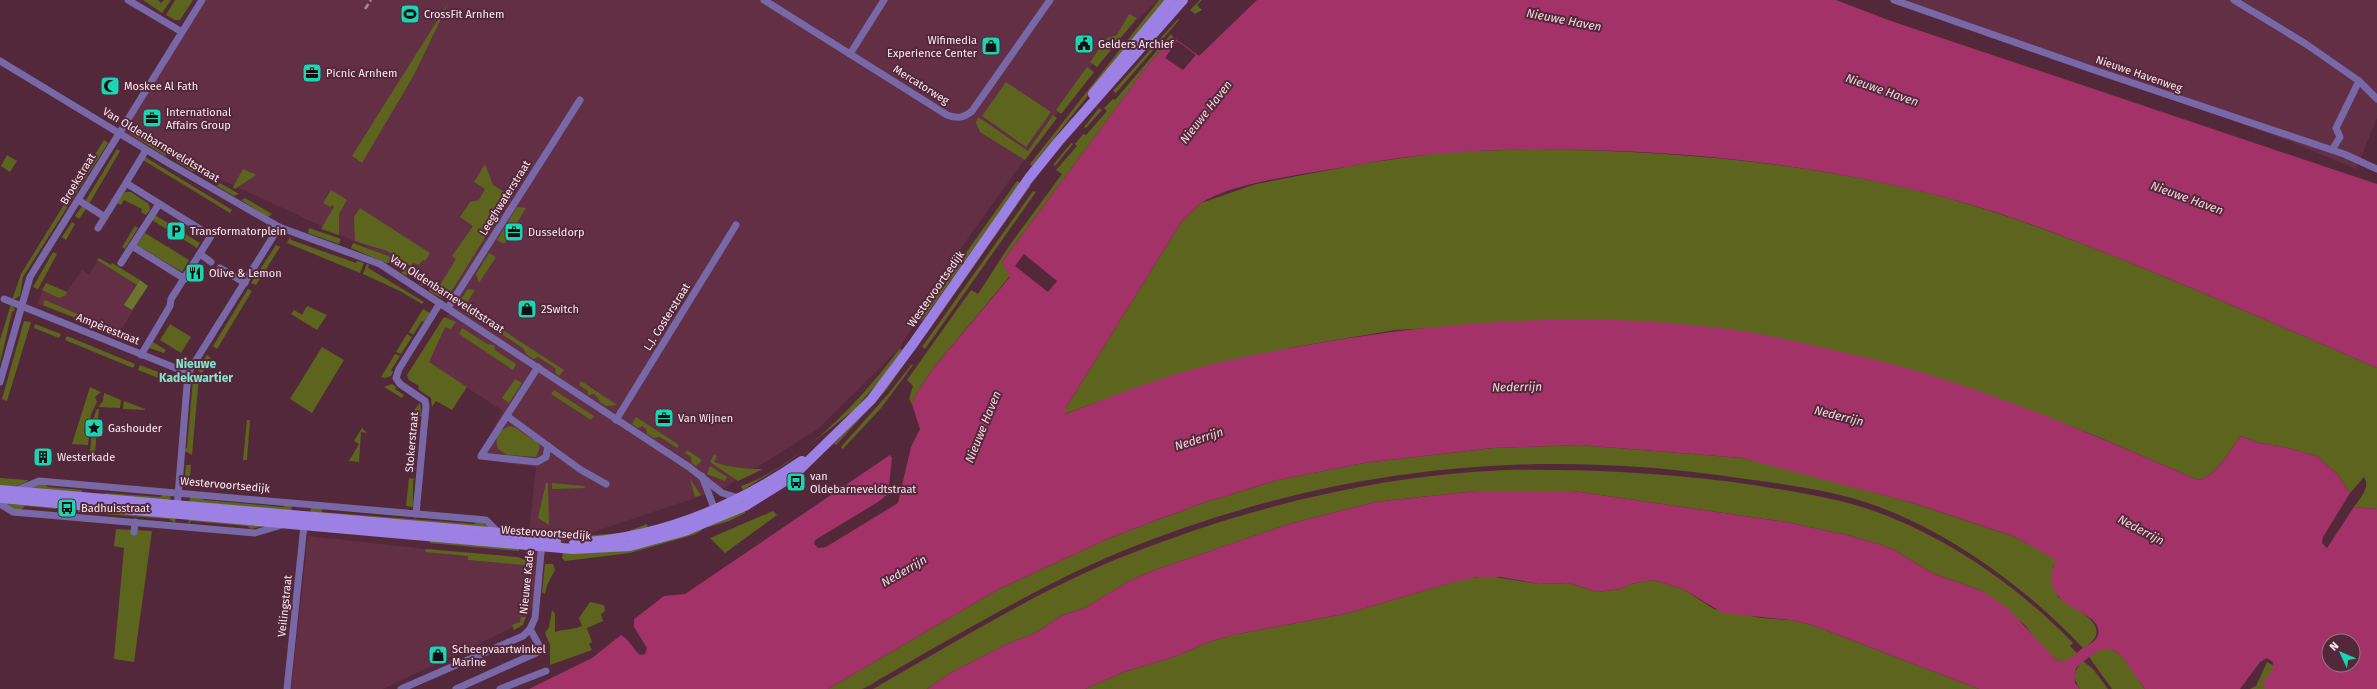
<svg xmlns="http://www.w3.org/2000/svg" width="2377" height="689" viewBox="0 0 2377 689" font-family="'Fira Sans',sans-serif">
	<style>
		.built { fill: #632f45 }
		.green { fill: #5d641e }
		.forest { fill: #6c742e }
		.water { fill: #a33268; fill-rule: evenodd }
		.pier { fill: #54283b }
		.lines { fill: none; stroke-linecap: round; stroke-linejoin: round }
		.minor { stroke: #7868a7; stroke-width: 7 }
		.secondary { stroke: #9c80e4; stroke-width: 10 }
		.rail { stroke: #a68793; stroke-width: 2.5; stroke-dasharray: 6 3; stroke-linecap: butt }
		.labels { text-anchor: middle; dominant-baseline: central; stroke-width: 4; stroke-linejoin: round; paint-order: stroke }
		.poi-label { font-size: 11px; fill: #fceaf0; stroke: #54283b; text-anchor: start }
		.street-label { font-size: 11px; fill: #fceaf0; stroke: #54283b }
		.water-label { font-size: 12px; font-style: italic; fill: #f4d5e0; stroke: #54283b }
		.neighbourhood-label { font-size: 12px; font-weight: bold; fill: #83e5cb; stroke: #54283b }
	</style>
	<rect width="100%" height="100%" fill="#54283b"/>
	<g class="built">
		<polygon points="206,0 1158,0 1095,61 968,238 898,350 818,429 722,489 542,549 542,593 522,623 383,689 291,689 308,536 526,560 536,467 477,459 503,411 422,358 454,305 386,256 119,132"/>
		<polygon points="1904,0 2377,0 2377,118 2356,169 2289,141"/>
		<polygon points="99,258 111,265 112,263 148,286 119,333 112,329 113,325 109,331 37,304 46,283 67,292 82,270 89,274"/>
	</g>
	<g class="green">
		<polygon points="143,0 158,0 161,3 164,0 171,0 162,13"/>
		<polygon points="175,0 193,0 180,20 175,20 166,15"/>
		<polygon points="1159,0 1168,0 1101,79 1032,166 1030,164"/>
		<polygon points="1200,0 1202,0 1197,5 1202,10 1195,14 1190,10"/>
		<polygon points="449,2 414,75 362,163 352,156"/>
		<polygon points="1129,14 1137,18 1097,67 1090,62 1107,38 1117,35"/>
		<polygon points="1178,19 1179,20 1116,93 1113,91"/>
		<polygon points="1171,34 1173,37 1147,66 1002,262 1010,276 935,366 916,394 912,404 909,399 913,386 907,380 971,290 978,294 1009,246 1062,174 1056,170 1077,146 1075,144 1083,134 1086,135 1107,111 1104,108 1113,99 1115,100"/>
		<polygon points="1087,67 1094,72 1061,114 1056,110"/>
		<polygon points="1006,82 1051,112 1026,147 982,116"/>
		<polygon points="1099,108 1102,110 1086,128 1084,127"/>
		<polygon points="1053,115 1057,118 1025,160 980,132 976,123 978,117 1028,151"/>
		<polygon points="133,129 168,151 165,156 131,134"/>
		<polygon points="104,140 108,143 23,277 20,296 12,300 21,274"/>
		<polygon points="1071,143 1073,144 1055,166 1053,165"/>
		<polygon points="117,149 120,151 89,204 86,200"/>
		<path d="M1533 149C1656 151 1778 159 1898 186 1982 204 2062 235 2141 267 2220 300 2299 334 2377 368V509L2354 507C2360 498 2371 487 2364 477L2350 493 2337 474 2317 456 2279 446 2259 443 2241 436C2230 450 2216 477 2198 480L2096 436 1999 399 1886 363 1768 336 1701 327 1626 322 1591 320 1395 330 1295 347 1171 376 1064 414 1067 406 1182 221 1201 203 1256 184 1366 163 1447 152Z"/>
		<polygon points="7,155 17,161 10,172 1,166"/>
		<polygon points="145,157 232,210 230,213 143,160"/>
		<polygon points="178,157 196,168 193,172 176,161"/>
		<polygon points="485,164 493,185 506,193 516,179 496,213 499,215 451,292 440,285 456,259 452,256 473,226 460,217 470,202 479,200 485,189 474,182"/>
		<polygon points="243,169 256,175 235,189 233,187"/>
		<polygon points="1017,181 1020,183 922,321 919,319"/>
		<polygon points="220,183 239,194 234,196 217,186"/>
		<polygon points="1031,185 927,333 926,333 1029,186"/>
		<polygon points="331,190 347,200 339,214 339,235 321,229 334,207 332,205 330,207 323,203"/>
		<polygon points="1033,191 1036,192 925,349 922,347"/>
		<polygon points="125,192 131,192 149,204 150,210 146,215 141,212 142,209 124,200 121,205 117,203"/>
		<polygon points="245,198 272,214 268,217 241,200"/>
		<polygon points="82,206 86,209 79,219 75,216"/>
		<polygon points="517,207 526,208 504,244 497,240"/>
		<polygon points="360,208 430,253 425,261 423,260 419,265 413,263 411,266 387,251 355,241 354,217"/>
		<polygon points="155,215 200,243 197,248 152,220"/>
		<polygon points="72,222 75,224 66,240 62,237"/>
		<polygon points="135,226 138,228 125,249 122,247"/>
		<polygon points="309,228 341,239 339,244 308,233"/>
		<polygon points="145,233 189,260 182,272 137,245"/>
		<polygon points="290,237 291,240 356,263 357,261 364,263 360,273 287,243"/>
		<polygon points="353,243 388,256 410,270 406,276 402,273 402,269 391,262 386,263 351,248"/>
		<polygon points="276,245 280,247 256,285 251,283"/>
		<polygon points="53,252 57,254 38,289 33,287"/>
		<polygon points="489,253 496,257 479,283 476,274"/>
		<polygon points="99,258 111,265 112,263 140,280 137,285 97,260"/>
		<polygon points="367,264 369,265 368,268 424,302 422,304 400,291 363,274"/>
		<polygon points="424,279 449,295 441,298 429,291 429,286 425,284 420,285"/>
		<polygon points="46,283 67,292 66,295 59,298 42,290"/>
		<polygon points="248,289 252,291 217,349 213,346"/>
		<polygon points="468,289 475,290 467,303 461,299"/>
		<polygon points="45,300 110,328 109,331 43,305"/>
		<polygon points="11,304 15,310 12,312 0,363 0,340"/>
		<polygon points="307,306 327,315 317,330 291,314 294,310 302,315"/>
		<polygon points="469,308 564,370 559,376 556,374 555,368 538,357 533,359 526,354 524,349 473,315 470,316 465,313"/>
		<polygon points="423,309 430,313 424,322 422,321 413,335 409,332"/>
		<polygon points="444,317 456,322 451,329 445,327 429,362 467,387 452,410 436,401 432,407 431,398 418,389 419,386 409,380 407,375"/>
		<polygon points="24,321 31,322 7,401 2,399"/>
		<polygon points="35,324 61,334 59,338 34,328"/>
		<polygon points="170,324 191,337 181,353 160,340"/>
		<polygon points="462,328 487,344 494,345 495,350 516,364 513,370 459,334"/>
		<polygon points="407,334 412,337 401,354 396,352"/>
		<polygon points="924,335 887,389 836,445 834,444 875,401"/>
		<polygon points="67,336 135,364 133,368 65,340"/>
		<polygon points="153,342 166,350 164,353 149,348"/>
		<polygon points="322,347 344,360 312,413 290,399"/>
		<path d="M900 348 902 350 880 380 855 409 788 462 743 490 741 486C800 466 864 397 900 348Z"/>
		<polygon points="395,354 400,356 391,370 393,372 391,376 385,378 381,377"/>
		<polygon points="207,355 211,358 202,373 197,370"/>
		<polygon points="912,364 913,365 881,408 843,449 841,447 889,393"/>
		<polygon points="140,365 171,377 169,382 138,370"/>
		<polygon points="193,372 199,376 192,455 185,451 185,449 187,448 193,379 191,378"/>
		<polygon points="515,379 522,383 509,403 502,398"/>
		<polygon points="581,381 617,405 606,406 600,402 598,398 594,394 588,395 588,391 579,385"/>
		<polygon points="392,384 396,387 395,389 404,395 402,398 384,387"/>
		<polygon points="90,387 101,392 95,397 97,402 91,414 90,426 84,430 85,434 89,436 88,445 72,444"/>
		<polygon points="554,390 594,416 591,420 551,394"/>
		<polygon points="104,393 121,400 120,408 98,407 103,401"/>
		<polygon points="124,401 145,409 145,410 123,409"/>
		<polygon points="420,403 422,416 419,416 417,441 412,440 415,409"/>
		<polygon points="97,409 99,409 95,453 90,453 93,419"/>
		<polygon points="636,417 679,445 677,448 660,437 654,438 647,434 646,429 642,426 638,428 632,424"/>
		<polygon points="247,420 250,420 247,460 243,460"/>
		<path d="M510 426 514 427 538 443 540 447 536 457 507 455 498 449C494 437 499 430 510 426Z"/>
		<polygon points="362,428 367,433 361,432 359,462 349,461 359,444 354,441"/>
		<polygon points="412,442 416,442 414,467 417,469 410,469"/>
		<path d="M1579 445 1742 458 1780 467 1913 503 2013 536 2057 560 2053 567 2058 597C2077 610 2118 628 2083 648 2027 588 1945 528 1865 502 1825 489 1781 484 1739 478 1523 445 1322 470 1120 552 1057 578 998 612 939 645 919 656 900 668 880 679 875 682 868 687 862 689 853 689 839 689 828 689L999 589 1112 537 1200 504 1278 480 1364 463 1493 448Z"/>
		<polygon points="687,450 702,460 696,466 692,463 691,457 685,453"/>
		<path d="M714 455 717 456 714 462C731 468 746 469 763 469L738 481 710 462Z"/>
		<polygon points="183,465 191,465 189,486 182,485 182,482 184,481 186,466"/>
		<polygon points="710,466 727,477 725,481 707,474"/>
		<path d="M1505 470C1592 469 1674 473 1760 486 1795 492 1831 497 1865 508 1942 533 2017 585 2073 643L2070 646 2077 653 2071 659 2063 662 2056 660 2036 640 2025 625 1982 591 1932 573 1896 551 1882 545 1847 535 1786 522 1573 491H1476L1375 502 1289 524 1152 571 1131 580 1086 607 1061 616 1037 632 1005 645 952 672 927 689H873C954 643 1035 592 1122 557 1246 508 1372 476 1505 470Z"/>
		<polygon points="0,478 27,480 28,481 14,487 0,487"/>
		<polygon points="409,478 416,479 413,480 413,507 406,506"/>
		<polygon points="690,479 701,495 695,497"/>
		<polygon points="546,483 548,483 549,525 538,518"/>
		<polygon points="552,483 584,486 585,488 552,489"/>
		<polygon points="37,484 45,484 48,487 82,490 82,494 28,488"/>
		<polygon points="105,493 160,497 164,494 170,495 171,498 168,500 104,496"/>
		<polygon points="190,497 201,497 204,500 283,507 286,505 292,506 291,513 189,504"/>
		<polygon points="0,501 56,506 56,509 25,506 22,509 13,509"/>
		<polygon points="311,507 322,508 322,512 474,524 477,522 483,523 492,530 310,514"/>
		<polygon points="78,510 176,516 175,523 169,519 78,512"/>
		<polygon points="744,510 745,513 729,521 706,528"/>
		<polygon points="773,511 777,515 725,553 710,538"/>
		<polygon points="188,517 267,525 251,529 247,526 191,521 189,524"/>
		<polygon points="647,524 648,527 618,536 562,540 563,537 624,533"/>
		<polygon points="702,528 701,531 693,535 630,553 565,561 562,558 563,551"/>
		<polygon points="116,529 152,531 134,662 114,659 124,548 114,546"/>
		<polygon points="430,540 519,546 519,551 430,543"/>
		<polygon points="426,549 518,557 529,562 529,571 525,570 525,565 468,560 468,556 425,552"/>
		<polygon points="545,564 553,564 555,570 547,585 545,594 542,592"/>
		<polygon points="1488,576 1539,584 1569,583 1597,592 1621,589 1631,584 1653,580 1683,589 1714,609 1762,618 1790,620 1812,625 1979,689 1085,689 1124,672 1177,656 1206,643 1233,635 1349,613 1463,579"/>
		<path d="M590 602 604 605 605 611 601 614 603 621 587 628 592 642 589 644 592 650 550 665V645L545 633 549 627 552 610 555 614V632C564 629 573 630 582 626L579 618Z"/>
		<polygon points="521,617 526,617 523,625 514,630 512,625 520,622"/>
		<path d="M2107 648C2125 652 2134 675 2145 689H2112L2089 657 2099 650Z"/>
		<path d="M2083 661 2093 669 2108 689H2080C2072 678 2074 670 2083 661Z"/>
		<polygon points="2267,662 2313,689 2250,689 2256,686"/>
	</g>
	<polygon class="forest" points="140,280 148,286 132,310 124,305"/>
	<path class="water" d="M1257 0H1836L1891 21 2377 184V368C2299 334 2220 300 2141 267 2083 244 2025 220 1965 203 1843 169 1715 153 1588 150 1509 148 1429 151 1351 166 1313 173 1231 182 1200 204 1194 209 1188 216 1182 221L1067 406 1065 414C1100 401 1135 387 1170 376 1220 360 1273 351 1325 342 1468 318 1627 309 1770 336 1808 344 1847 353 1884 362 1992 390 2096 436 2198 480 2216 477 2230 450 2241 436L2259 443 2279 446 2317 456 2337 474 2350 493 2323 537 2322 543 2327 548 2354 507 2377 509V689H2267L2262 684 2272 671 2273 662 2267 658 2260 662 2240 689H2145C2120 656 2116 630 2076 668L2075 683 2080 689H1979L1812 625 1790 620 1723 613 1683 589 1653 580 1631 584 1621 589 1597 592 1569 583 1539 584 1501 577H1478L1450 583 1349 613 1233 635 1206 643 1177 656 1124 672 1085 689H927L952 672 1005 645 1037 632 1061 616 1086 607 1131 580 1152 571 1289 524 1375 502 1476 491H1573L1786 522 1847 535 1882 545 1896 551 1932 573 1982 591 2009 609 2056 660C2067 663 2071 658 2079 651 2084 646 2096 643 2098 635 2105 607 2033 612 2056 560L2013 536 1913 503 1742 458 1579 445 1493 448 1364 463 1278 480 1200 504 1112 537 999 589 828 689H529L592 658 621 635C630 640 633 649 640 655L645 654 647 648 634 627V619L637 617 664 596 685 594 890 455 892 458 888 494 878 502 815 540 814 544 818 548 826 547 898 503 911 447 920 429 912 404 916 394 935 366 1010 277 1002 262 1147 66 1173 37 1199 56ZM2329 641H2353V665H2329Z"/>
	<g class="pier">
		<polygon points="1177,41 1196,55 1183,70 1165,58"/>
		<polygon points="1024,254 1057,281 1048,292 1015,266"/>
	</g>
	<g class="lines">
		<g class="minor">
			<polyline points="128,0 182,32"/>
			<path d="M764 0 947 115C957 119 964 118 972 111L1050 0"/>
			<polyline points="1894,0 2094,70 2344,154 2377,169"/>
			<polyline points="2234,0 2306,44 2359,81"/>
			<polyline points="850,54 884,0"/>
			<polyline points="0,61 170,164 279,227 380,264 689,467 722,493 739,498"/>
			<polyline points="2332,150 2340,137 2336,128 2359,81 2377,99"/>
			<polyline points="78,200 105,217"/>
			<polyline points="98,228 126,183"/>
			<polyline points="132,246 185,279"/>
			<polyline points="200,254 211,262"/>
			<polyline points="121,263 159,204"/>
			<polyline points="220,268 245,283"/>
			<polyline points="4,299 188,373"/>
			<polyline points="448,308 580,100"/>
			<polyline points="141,355 170,306 171,299 211,236 126,183 146,150"/>
			<polyline points="0,382 30,277 202,0"/>
			<polyline points="507,416 548,446 546,457 537,462 481,456 538,367"/>
			<polyline points="616,420 736,225"/>
			<polyline points="548,446 581,470 606,484"/>
			<polyline points="702,476 716,513"/>
			<polyline points="17,490 39,481 486,520 499,533"/>
			<polyline points="0,504 13,512 255,533 282,525"/>
			<polyline points="177,508 188,373 279,227"/>
			<polyline points="416,514 426,406 425,401 400,384 396,378 399,369 440,303"/>
			<polyline points="134,532 135,522"/>
			<polyline points="287,689 304,525"/>
			<polyline points="401,689 523,636 530,629 535,618 542,542"/>
			<polyline points="456,689 536,653 540,647 530,629"/>
			<polyline points="500,689 546,671"/>
		</g>
		<g class="secondary">
			<polyline points="1093,94 1171,0"/>
			<polyline points="0,490 525,535 556,542"/>
			<polyline points="0,498 573,549 630,546 685,531 745,506 793,476 871,400 913,344 1029,178 1058,142 1183,0"/>
			<path d="M574 543C657 539 733 508 802 461"/>
		</g>
		<polyline class="rail" points="365,9 371,0"/>
	</g>
	<defs>
		<g id="stadium-square" transform="scale(1)"><rect x="-9" y="-9" width="18" height="18" rx="4" fill="#19d5b2" stroke="#54283b"/><path d="M0-5a6.5 5 0 1 0 0 10a6.5 5 0 1 0 0-10ZM-3.5-1.8h7v3.6h-7Z" fill="#111"/></g>
		<g id="civic-square" transform="scale(1)"><rect x="-9" y="-9" width="18" height="18" rx="4" fill="#19d5b2" stroke="#54283b"/><path d="M-.6-6.5H3V-4.5H.6V-3L4-1V1h2V6H-6V1h2V-1L-.6-3ZM-1.2 2.5V6h2.4V2.5Z" fill="#111"/></g>
		<g id="shop-square" transform="scale(1)"><rect x="-9" y="-9" width="18" height="18" rx="4" fill="#19d5b2" stroke="#54283b"/><path d="M-5-2.5h2.3a2.7 3.5 0 0 1 5.4 0H5L5.5 6h-11ZM-1.5-2.5h3a1.5 2.3 0 0 0-3 0Z" fill="#111"/></g>
		<g id="office-square" transform="scale(1)"><rect x="-9" y="-9" width="18" height="18" rx="4" fill="#19d5b2" stroke="#54283b"/><path d="M-6-3h4V-5.5h4V-3h4V5H-6ZM-1-4.5V-3h2v-1.5ZM-6 0V1H6V0Z" fill="#111"/></g>
		<g id="mosque-square" transform="scale(1)"><rect x="-9" y="-9" width="18" height="18" rx="4" fill="#19d5b2" stroke="#54283b"/><path d="M3.5-4.9A6 6 0 1 0 3.5 4.9A5 5 0 1 1 3.5-4.9Z" fill="#111"/></g>
		<g id="parking-square" transform="scale(1)"><rect x="-9" y="-9" width="18" height="18" rx="4" fill="#19d5b2" stroke="#54283b"/><path d="M-3.5-5.5H1a3.5 3.5 0 0 1 0 7H-1V5.5H-3.5ZM-1-3.4V-.6H.8a1.4 1.4 0 0 0 0-2.8Z" fill="#111"/></g>
		<g id="restaurant-square" transform="scale(1)"><rect x="-9" y="-9" width="18" height="18" rx="4" fill="#19d5b2" stroke="#54283b"/><path d="M-5-6h1v4h1v-4h1v4h1v-4h1v5L-1.5 .5V6h-2V.5L-5-1ZM5-6V6H3V1.5H1.5Q1.5-4 5-6Z" fill="#111"/></g>
		<g id="sight-square" transform="scale(1)"><rect x="-9" y="-9" width="18" height="18" rx="4" fill="#19d5b2" stroke="#54283b"/><path d="M0-6L1.8-2.2L6-1.7L2.9 1.2L3.7 5.4L0 3.3L-3.7 5.4L-2.9 1.2L-6-1.7L-1.8-2.2Z" fill="#111"/></g>
		<g id="building-square" transform="scale(1)"><rect x="-9" y="-9" width="18" height="18" rx="4" fill="#19d5b2" stroke="#54283b"/><path d="M-4-6H4V6H1V3H-1V6H-4ZM-2.5-4.3h1.7v1.8h-1.7ZM.8-4.3h1.7v1.8H.8ZM-2.5-1h1.7V.8h-1.7ZM.8-1h1.7V.8H.8Z" fill="#111"/></g>
		<g id="bus-square" transform="scale(1)"><rect x="-9" y="-9" width="18" height="18" rx="4" fill="#19d5b2" stroke="#54283b"/><path d="M-5-6H5V4H4V6H2V4H-2V6H-4V4H-5ZM-3.5-4V0h7V-4ZM-3.5 1.2v1.5H-2V1.2ZM2 1.2v1.5H3.5V1.2Z" fill="#111"/></g>
	</defs>
	<g fill-rule="evenodd">
		<use href="#stadium-square" x="410" y="14"/>
		<use href="#civic-square" x="1084" y="44"/>
		<use href="#shop-square" x="991" y="46"/>
		<use href="#office-square" x="312" y="73"/>
		<use href="#mosque-square" x="110" y="86"/>
		<use href="#office-square" x="152" y="118"/>
		<use href="#parking-square" x="176" y="231"/>
		<use href="#office-square" x="514" y="232"/>
		<use href="#restaurant-square" x="195" y="273"/>
		<use href="#shop-square" x="527" y="309"/>
		<use href="#office-square" x="664" y="418"/>
		<use href="#sight-square" x="94" y="428"/>
		<use href="#building-square" x="43" y="457"/>
		<use href="#bus-square" x="796" y="482"/>
		<use href="#bus-square" x="67" y="508"/>
		<use href="#shop-square" x="438" y="655"/>
	</g>
	<g class="labels">
		<g class="poi-label">
			<text x="424" y="14">CrossFit Arnhem</text>
			<text x="977" y="40" text-anchor="end">Wifimedia<tspan x="977" dy="13">Experience Center</tspan></text>
			<text x="1098" y="44">Gelders Archief</text>
			<text x="326" y="73">Picnic Arnhem</text>
			<text x="124" y="86">Moskee Al Fath</text>
			<text x="166" y="112">International<tspan x="166" dy="13">Affairs Group</tspan></text>
			<text x="190" y="231">Transformatorplein</text>
			<text x="528" y="232">Dusseldorp</text>
			<text x="209" y="273">Olive &amp; Lemon</text>
			<text x="541" y="309">2Switch</text>
			<text x="678" y="418">Van Wijnen</text>
			<text x="108" y="428">Gashouder</text>
			<text x="57" y="457">Westerkade</text>
			<text x="810" y="476">van<tspan x="810" dy="13">Oldebarneveldtstraat</tspan></text>
			<text x="81" y="508">Badhuisstraat</text>
			<text x="452" y="649">Scheepvaartwinkel<tspan x="452" dy="13">Marine</tspan></text>
		</g>
		<g class="street-label">
			<text transform="translate(2139 74) rotate(19)">Nieuwe Havenweg</text>
			<text transform="translate(921 85) rotate(32)">Mercatorweg</text>
			<text transform="translate(161 145) rotate(31)">Van Oldenbarneveldtstraat</text>
			<text transform="translate(78 179) rotate(-59)">Broekstraat</text>
			<text transform="translate(505 198) rotate(-58)">Leeghwaterstraat</text>
			<text transform="translate(936 289) rotate(-55)">Westervoortsedijk</text>
			<text transform="translate(447 294) rotate(33)">Van Oldenbarneveldtstraat</text>
			<text transform="translate(667 317) rotate(-58)">L.J. Costerstraat</text>
			<text transform="translate(108 329) rotate(22)">Ampèrestraat</text>
			<text transform="translate(412 442) rotate(-85)">Stokerstraat</text>
			<text transform="translate(225 485) rotate(5)">Westervoortsedijk</text>
			<text transform="translate(546 533) rotate(4)">Westervoortsedijk</text>
			<text transform="translate(527 582) rotate(-84)">Nieuwe Kade</text>
			<text transform="translate(285 606) rotate(-84)">Veilingstraat</text>
		</g>
		<g class="water-label">
			<text transform="translate(1564 20) rotate(11)">Nieuwe Haven</text>
			<text transform="translate(1882 90) rotate(19)">Nieuwe Haven</text>
			<text transform="translate(1206 112) rotate(-52)">Nieuwe Haven</text>
			<text transform="translate(2187 198) rotate(20)">Nieuwe Haven</text>
			<text transform="translate(1517 387) rotate(-1)">Nederrijn</text>
			<text transform="translate(1839 416) rotate(14)">Nederrijn</text>
			<text transform="translate(983 427) rotate(-68)">Nieuwe Haven</text>
			<text transform="translate(1199 439) rotate(-18)">Nederrijn</text>
			<text transform="translate(2141 530) rotate(28)">Nederrijn</text>
			<text transform="translate(904 571) rotate(-30)">Nederrijn</text>
		</g>
		<g class="neighbourhood-label">
			<text x="196" y="364">Nieuwe<tspan x="196" dy="14">Kadekwartier</tspan></text>
		</g>
	</g>
	<g transform="translate(2341 653) rotate(314)"><circle r="19" fill="#54283b" stroke="#977683"/>
	<path d="M0-3L7 15L0 10L-7 15Z" fill="#19d5b2"/>
	<text y="-6" font-size="11" font-weight="bold" text-anchor="middle" fill="#fceaf0">N</text>
	</g>
</svg>
